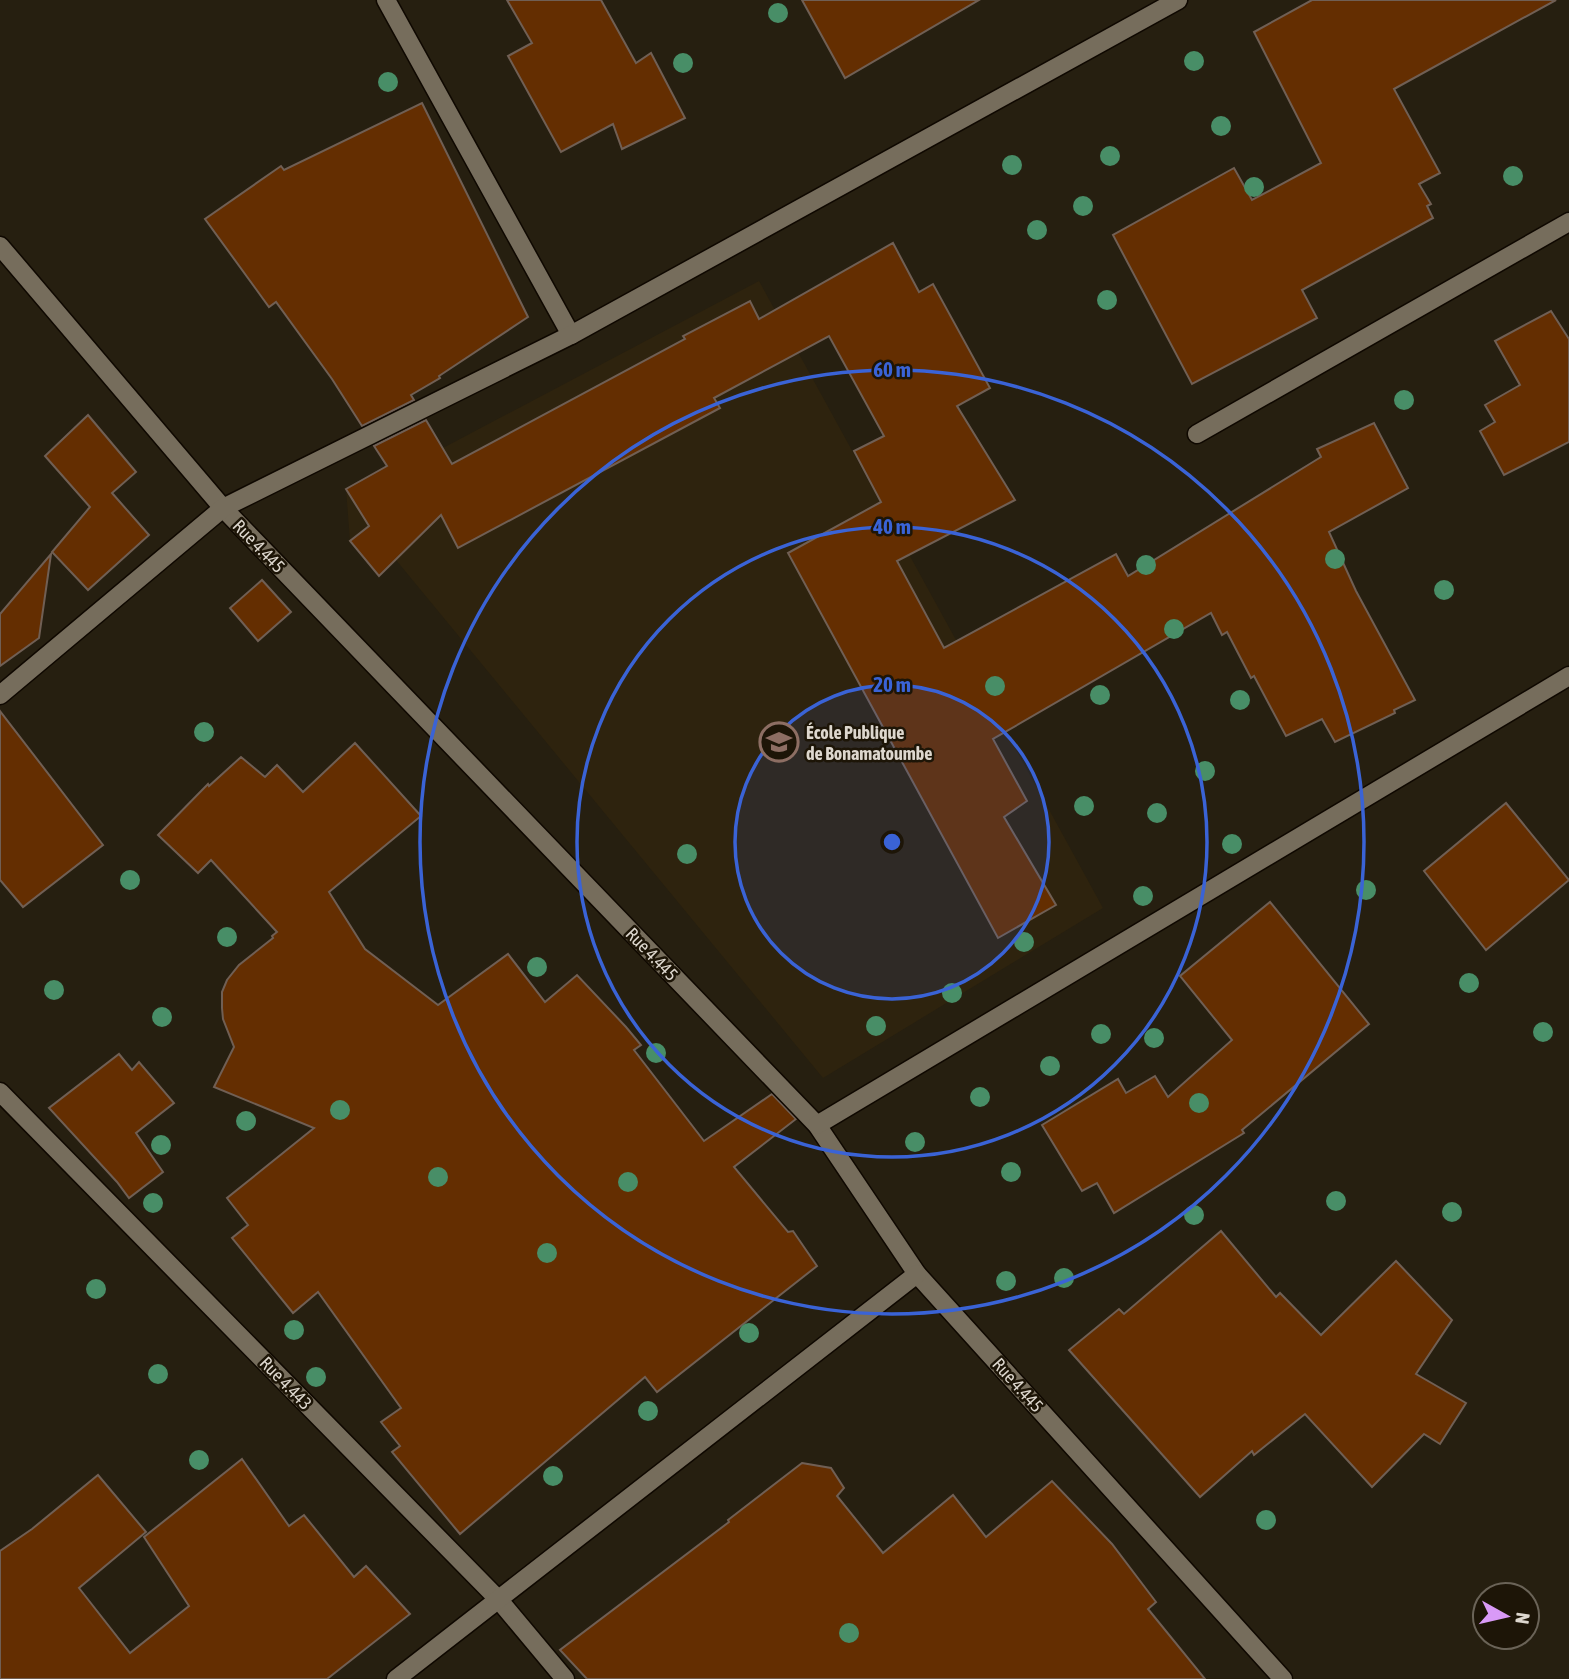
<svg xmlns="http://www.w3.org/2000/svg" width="1569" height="1679" viewBox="0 0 1569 1679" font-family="'Asap Condensed',sans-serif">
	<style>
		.built { fill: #2e230e }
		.building { fill: #642e01; stroke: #705f54; stroke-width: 2 }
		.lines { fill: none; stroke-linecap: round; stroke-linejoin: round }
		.street-casing { stroke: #0f0800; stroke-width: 21 }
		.street { stroke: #766d5c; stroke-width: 18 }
		.tree { fill: #488e67 }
		.ring { fill: none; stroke: #3a63d6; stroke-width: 3.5 }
		.labels { text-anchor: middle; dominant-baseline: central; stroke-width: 5; stroke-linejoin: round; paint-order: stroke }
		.street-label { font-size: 18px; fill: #ddd7ce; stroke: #1d1507 }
		.poi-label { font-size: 18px; font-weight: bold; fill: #ddd7ce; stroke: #1d1507; text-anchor: start }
		.centre { fill: #3a63d6; stroke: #1d1507; stroke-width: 3.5 }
		.ring-label { font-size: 21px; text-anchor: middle; font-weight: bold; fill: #3a63d6; stroke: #1d1507; stroke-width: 5; stroke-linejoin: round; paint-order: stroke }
	</style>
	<rect width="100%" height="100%" fill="#261f10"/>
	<polygon class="built" points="759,281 1103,908 823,1078 396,560 379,576 350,541 346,489 437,438 443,448"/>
	<g class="building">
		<polygon points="507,0 601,0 636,63 651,53 685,118 622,149 613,124 561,152 508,56 532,43"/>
		<polygon points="802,0 979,0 845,78"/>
		<polygon points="1312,0 1556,0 1394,89 1440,173 1419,184 1431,204 1427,206 1433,218 1302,290 1317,318 1192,384 1113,235 1234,168 1252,200 1321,163 1254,32"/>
		<polygon points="422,103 528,317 439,376 440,378 411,395 414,400 362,426 332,379 276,302 269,307 205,219 281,166 284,170"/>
		<polygon points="893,243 919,292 933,284 990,388 957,406 1015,500 897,561 944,648 1116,554 1128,576 1321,457 1317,449 1374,423 1408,488 1329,532 1356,591 1415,700 1394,710 1395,713 1335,742 1322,719 1286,736 1254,676 1251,678 1227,632 1222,635 1211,613 993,739 1027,801 1004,817 1056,905 998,938 788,553 881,502 854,451 884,436 829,336 714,398 720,408 458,548 441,515 379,576 350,541 369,526 346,489 387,466 374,446 426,420 452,464 685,339 683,336 750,301 759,319"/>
		<polygon points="1551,311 1569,339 1569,442 1504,475 1480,431 1495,422 1485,405 1520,385 1495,341"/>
		<polygon points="88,415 136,472 112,493 149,535 88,590 52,552 90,507 45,456"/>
		<polygon points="51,554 39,638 0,666 0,614"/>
		<polygon points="262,580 291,612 258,641 230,608"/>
		<polygon points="0,711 103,845 23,907 0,880"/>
		<polygon points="355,743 421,816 329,892 365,949 438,1005 508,954 545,1002 577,975 626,1027 641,1045 634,1050 704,1141 772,1094 796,1119 734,1167 788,1232 793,1231 817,1266 657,1392 645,1377 460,1534 392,1452 400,1446 381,1422 401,1408 318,1292 293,1313 232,1238 248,1225 227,1198 314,1128 214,1087 234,1047 223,1019 222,1008 222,992 227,980 239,965 273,938 272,936 277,932 211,860 198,873 158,835 208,784 209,786 241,757 265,777 277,765 303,792"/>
		<polygon points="1506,803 1569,880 1486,950 1424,871"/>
		<polygon points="1270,902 1369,1024 1242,1130 1244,1133 1114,1213 1097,1183 1082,1191 1042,1125 1118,1079 1126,1093 1155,1076 1168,1097 1232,1040 1180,976"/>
		<polygon points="119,1054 132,1070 139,1062 174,1103 136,1133 163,1172 129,1198 117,1182 49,1108"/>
		<polygon points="1221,1231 1276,1297 1280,1293 1321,1335 1396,1261 1452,1320 1416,1374 1466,1403 1440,1444 1424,1434 1372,1487 1305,1414 1254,1455 1252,1451 1200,1497 1069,1350 1119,1309 1124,1314"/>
		<polygon points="242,1459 289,1526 304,1515 354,1577 366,1566 410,1614 327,1679 0,1679 0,1551 32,1529 98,1475 146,1532 79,1588 130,1653 189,1606 144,1537"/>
		<polygon points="802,1463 831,1468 844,1488 837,1496 883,1553 953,1495 986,1537 1052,1481 1112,1544 1156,1602 1148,1609 1205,1679 587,1679 560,1650 729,1522 728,1520"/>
	</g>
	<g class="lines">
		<g class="street-casing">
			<g id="street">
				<polyline points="386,0 571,335"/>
				<polyline points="0,246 223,508 817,1125 917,1274 1283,1679"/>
				<polyline points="1197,434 1569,222"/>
				<polyline points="0,695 223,508 571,335 1178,0"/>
				<polyline points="0,1092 499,1600 565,1679"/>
				<polyline points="817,1125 1569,676"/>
				<polyline points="396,1679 917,1274"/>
			</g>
		</g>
		<use href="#street" class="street"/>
	</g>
	<g class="tree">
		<circle cx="778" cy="13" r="10"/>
		<circle cx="1194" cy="61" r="10"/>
		<circle cx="683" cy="63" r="10"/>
		<circle cx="388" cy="82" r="10"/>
		<circle cx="1221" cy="126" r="10"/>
		<circle cx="1110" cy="156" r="10"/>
		<circle cx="1012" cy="165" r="10"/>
		<circle cx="1513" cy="176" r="10"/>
		<circle cx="1254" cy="187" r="10"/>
		<circle cx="1083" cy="206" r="10"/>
		<circle cx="1037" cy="230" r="10"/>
		<circle cx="1107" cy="300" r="10"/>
		<circle cx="1404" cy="400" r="10"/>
		<circle cx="1335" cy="559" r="10"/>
		<circle cx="1146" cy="565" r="10"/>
		<circle cx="1444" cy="590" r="10"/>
		<circle cx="1174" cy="629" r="10"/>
		<circle cx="995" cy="686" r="10"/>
		<circle cx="1100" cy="695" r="10"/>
		<circle cx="1240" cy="700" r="10"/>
		<circle cx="204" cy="732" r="10"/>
		<circle cx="1205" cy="771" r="10"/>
		<circle cx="1084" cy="806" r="10"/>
		<circle cx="1157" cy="813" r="10"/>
		<circle cx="1232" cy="844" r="10"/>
		<circle cx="687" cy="854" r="10"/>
		<circle cx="130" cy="880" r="10"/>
		<circle cx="1366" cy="890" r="10"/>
		<circle cx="1143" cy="896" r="10"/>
		<circle cx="227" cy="937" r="10"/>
		<circle cx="1024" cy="942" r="10"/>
		<circle cx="537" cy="967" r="10"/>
		<circle cx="1469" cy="983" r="10"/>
		<circle cx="54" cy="990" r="10"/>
		<circle cx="952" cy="993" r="10"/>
		<circle cx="162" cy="1017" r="10"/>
		<circle cx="876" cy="1026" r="10"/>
		<circle cx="1543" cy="1032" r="10"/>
		<circle cx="1101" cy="1034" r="10"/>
		<circle cx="1154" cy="1038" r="10"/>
		<circle cx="656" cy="1053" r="10"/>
		<circle cx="1050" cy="1066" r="10"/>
		<circle cx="980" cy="1097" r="10"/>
		<circle cx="1199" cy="1103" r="10"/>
		<circle cx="340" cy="1110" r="10"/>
		<circle cx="246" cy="1121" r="10"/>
		<circle cx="915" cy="1142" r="10"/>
		<circle cx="161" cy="1145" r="10"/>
		<circle cx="1011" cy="1172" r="10"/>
		<circle cx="438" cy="1177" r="10"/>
		<circle cx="628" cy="1182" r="10"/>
		<circle cx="1336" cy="1201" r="10"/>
		<circle cx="153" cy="1203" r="10"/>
		<circle cx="1452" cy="1212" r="10"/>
		<circle cx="1194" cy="1215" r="10"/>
		<circle cx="547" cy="1253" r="10"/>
		<circle cx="1064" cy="1278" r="10"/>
		<circle cx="1006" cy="1281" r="10"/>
		<circle cx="96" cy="1289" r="10"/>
		<circle cx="294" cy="1330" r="10"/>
		<circle cx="749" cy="1333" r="10"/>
		<circle cx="158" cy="1374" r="10"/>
		<circle cx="316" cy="1377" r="10"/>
		<circle cx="648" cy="1411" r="10"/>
		<circle cx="199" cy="1460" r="10"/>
		<circle cx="553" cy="1476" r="10"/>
		<circle cx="1266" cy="1520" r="10"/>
		<circle cx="849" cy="1633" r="10"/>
	</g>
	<circle cx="892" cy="842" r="157" fill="#3a63d6" fill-opacity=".12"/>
	<g class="ring">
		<circle cx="892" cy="842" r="157"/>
		<circle cx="892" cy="842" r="315"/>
		<circle cx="892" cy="842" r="472"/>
	</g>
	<defs>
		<g id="school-ring" transform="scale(2.0125)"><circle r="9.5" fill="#1d1507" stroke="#8d6e63" stroke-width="1.5"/><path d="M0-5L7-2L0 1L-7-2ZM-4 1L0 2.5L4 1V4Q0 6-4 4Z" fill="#8d6e63"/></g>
	</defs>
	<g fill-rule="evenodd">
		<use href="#school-ring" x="779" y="742"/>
	</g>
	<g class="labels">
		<g class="street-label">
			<text transform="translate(259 546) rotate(46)">Rue 4.445</text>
			<text transform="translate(652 954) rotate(46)">Rue 4.445</text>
			<text transform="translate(286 1383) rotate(46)">Rue 4.443</text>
			<text transform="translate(1018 1385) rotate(48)">Rue 4.445</text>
		</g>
		<g class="poi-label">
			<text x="806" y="732">École Publique<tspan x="806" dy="21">de Bonamatoumbe</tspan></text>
		</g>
	</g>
	<circle cx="892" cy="842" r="10" class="centre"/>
	<g class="ring-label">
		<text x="892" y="377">60 m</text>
		<text x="892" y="534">40 m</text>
		<text x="892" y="692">20 m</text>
	</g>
	<g transform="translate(1506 1616) rotate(98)"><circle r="33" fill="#1d1507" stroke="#6a6357" stroke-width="2"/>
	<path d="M0-5L12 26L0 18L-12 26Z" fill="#d99af7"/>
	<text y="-10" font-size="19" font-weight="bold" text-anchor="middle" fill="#ddd7ce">N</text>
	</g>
</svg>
